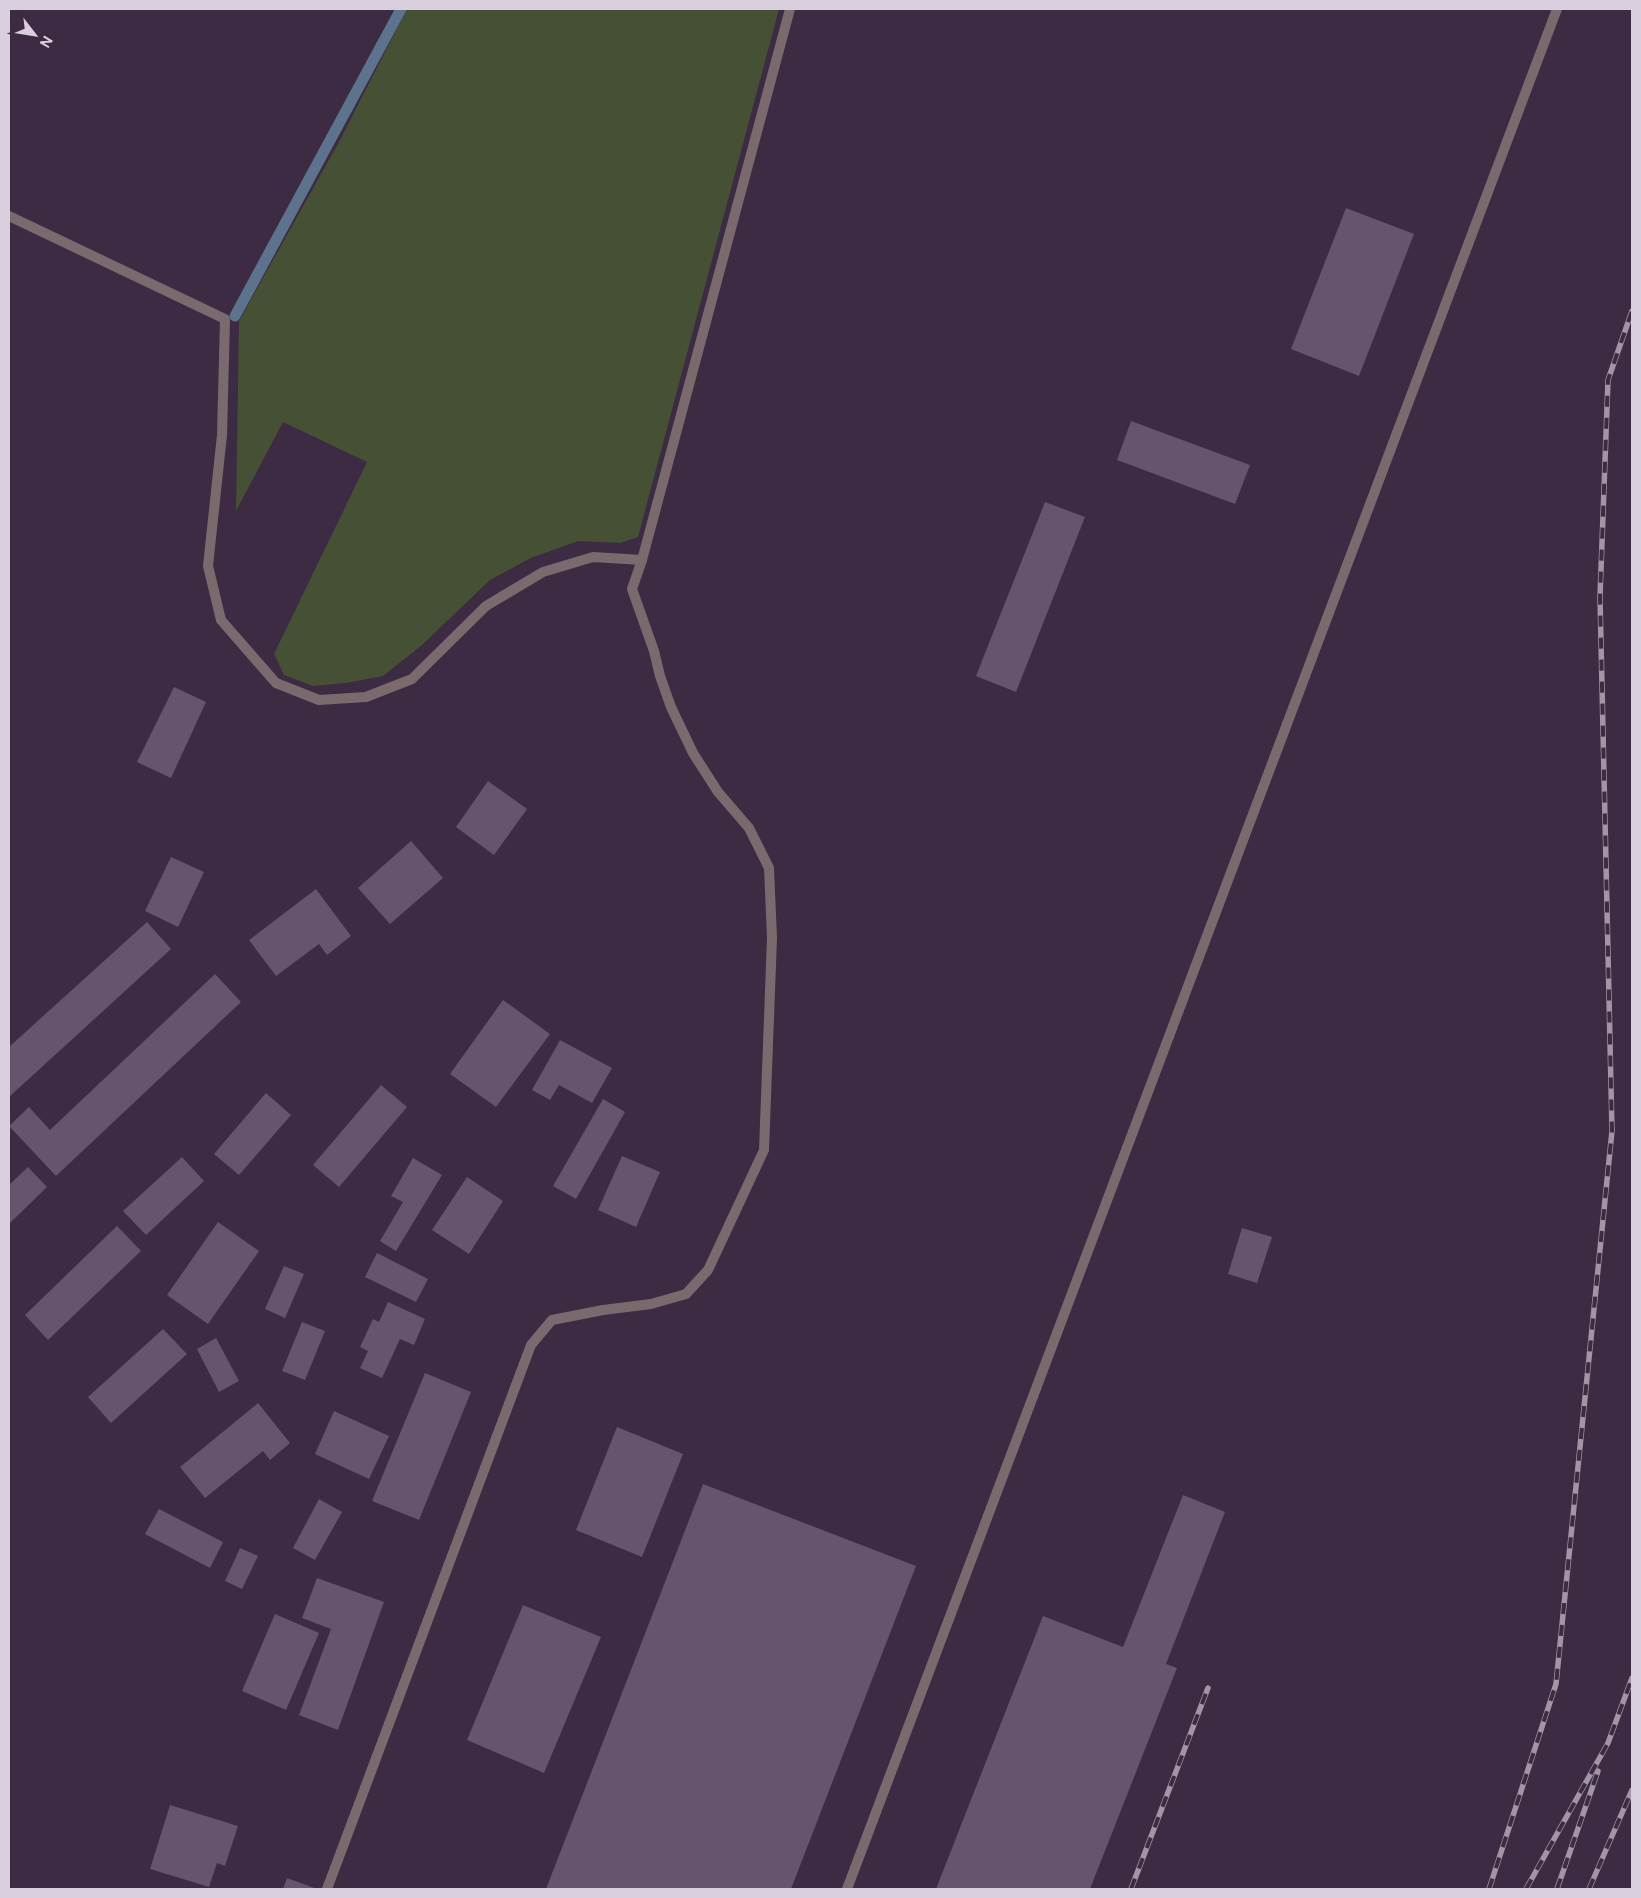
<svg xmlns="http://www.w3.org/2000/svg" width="1641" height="1898" viewBox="0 0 1641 1898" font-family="'Public Sans',sans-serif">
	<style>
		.green { fill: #455035 }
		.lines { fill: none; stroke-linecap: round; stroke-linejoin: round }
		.stream { stroke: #5d738d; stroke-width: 11 }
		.building { fill: #66536d }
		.minor { stroke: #7a6a6e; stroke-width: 10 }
		.rail-casing { stroke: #a295a6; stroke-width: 5.5 }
		.rail { stroke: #3c2b42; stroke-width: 4; stroke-dasharray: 11; stroke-linecap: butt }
	</style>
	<rect width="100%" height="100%" fill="#3c2b42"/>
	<polygon class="green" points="407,9 779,9 638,537 620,543 578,541 531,558 490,580 422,645 383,676 346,683 313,686 284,675 274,654 367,462 283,422 236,511 239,321 340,140"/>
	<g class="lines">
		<polyline class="stream" points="235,316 401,9"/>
	</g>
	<g class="building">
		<polygon points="1346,208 1414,234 1359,376 1291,349"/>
		<polygon points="1131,421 1250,465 1235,504 1117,460"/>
		<polygon points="1045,502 1085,517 1016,692 976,676"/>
		<polygon points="174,687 206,702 171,778 137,762"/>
		<polygon points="488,781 527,809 494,855 456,827"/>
		<polygon points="411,841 443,878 390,924 358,888"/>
		<polygon points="171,857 204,872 178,927 145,911"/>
		<polygon points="316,889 351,936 327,955 319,944 276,976 249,940"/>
		<polygon points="147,922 171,949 9,1097 9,1047"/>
		<polygon points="215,974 241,1002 56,1176 9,1126 29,1107 50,1130"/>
		<polygon points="503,1000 550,1034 496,1107 450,1074"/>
		<polygon points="560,1040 612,1068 592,1103 559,1085 550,1100 532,1090"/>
		<polygon points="381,1085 407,1107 339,1187 313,1165"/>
		<polygon points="266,1093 291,1115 239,1175 214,1154"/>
		<polygon points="603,1099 625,1112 576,1199 553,1186"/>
		<polygon points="622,1156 660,1172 636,1227 598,1210"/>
		<polygon points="182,1157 204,1181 146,1235 123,1211"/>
		<polygon points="413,1158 442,1175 396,1251 380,1241 403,1202 391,1196"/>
		<polygon points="28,1167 47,1187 9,1224 9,1185"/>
		<polygon points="467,1177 503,1201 469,1254 432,1230"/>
		<polygon points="218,1222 259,1251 208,1324 167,1295"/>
		<polygon points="117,1226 141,1251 48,1340 25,1315"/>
		<polygon points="1242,1228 1272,1237 1257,1283 1228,1274"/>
		<polygon points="377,1253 428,1279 416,1302 365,1277"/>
		<polygon points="284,1266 304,1274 285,1318 265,1309"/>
		<polygon points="388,1302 425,1319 414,1345 400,1339 382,1378 360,1368 368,1351 360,1347 373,1319 379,1322"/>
		<polygon points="302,1322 325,1331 305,1380 282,1371"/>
		<polygon points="163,1329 187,1354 111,1423 88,1397"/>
		<polygon points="216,1338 239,1381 219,1392 197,1349"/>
		<polygon points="425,1373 471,1392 419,1520 372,1501"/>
		<polygon points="258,1403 290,1443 270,1460 263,1451 205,1498 180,1467"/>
		<polygon points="334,1411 389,1436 369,1479 315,1454"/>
		<polygon points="617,1427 683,1454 642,1557 576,1530"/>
		<polygon points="703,1484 916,1566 791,1889 546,1889"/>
		<polygon points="1183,1495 1225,1512 1166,1664 1177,1668 1090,1889 936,1889 1043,1616 1123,1647"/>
		<polygon points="319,1499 342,1512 315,1560 293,1548"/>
		<polygon points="159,1509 223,1542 210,1568 145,1534"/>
		<polygon points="240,1548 258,1556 242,1589 225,1581"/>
		<polygon points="317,1578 384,1602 338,1730 299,1715 331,1629 302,1618"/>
		<polygon points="523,1605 601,1637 544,1773 467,1740"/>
		<polygon points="275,1614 319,1633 286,1710 242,1691"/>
		<polygon points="170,1805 238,1826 225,1866 217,1863 209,1887 150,1869"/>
		<polygon points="287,1878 317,1889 283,1889"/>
	</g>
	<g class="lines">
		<g class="minor">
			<polyline points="9,216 225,319 222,435 208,566 221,620 276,683 319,700 366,697 412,679 486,606 543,572 593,557 642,560"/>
			<polyline points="327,1889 531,1345 552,1320 603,1310 651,1304 686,1294 708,1270 764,1150 772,938 769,868 749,828 718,792 693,753 671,707 660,676 654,651 632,589 642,560 790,9"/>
			<polyline points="847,1889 1557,9"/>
		</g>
		<g class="rail-casing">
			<g id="rail">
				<polyline points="1131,1889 1208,1688"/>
				<polyline points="1489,1889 1556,1684 1612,1131 1600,597 1608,380 1632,311"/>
				<polyline points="1526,1889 1608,1743 1632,1678"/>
				<polyline points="1557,1889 1598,1771"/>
				<polyline points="1589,1889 1632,1790"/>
			</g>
		</g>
		<use href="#rail" class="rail"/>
	</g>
	<rect width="1641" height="1898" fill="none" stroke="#dacfde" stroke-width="20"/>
	<g transform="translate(35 35) rotate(121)" stroke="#3c2b42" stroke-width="4" paint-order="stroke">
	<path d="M0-4L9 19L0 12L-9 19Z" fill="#dacfde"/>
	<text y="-8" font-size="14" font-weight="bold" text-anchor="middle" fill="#dacfde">N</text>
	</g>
</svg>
